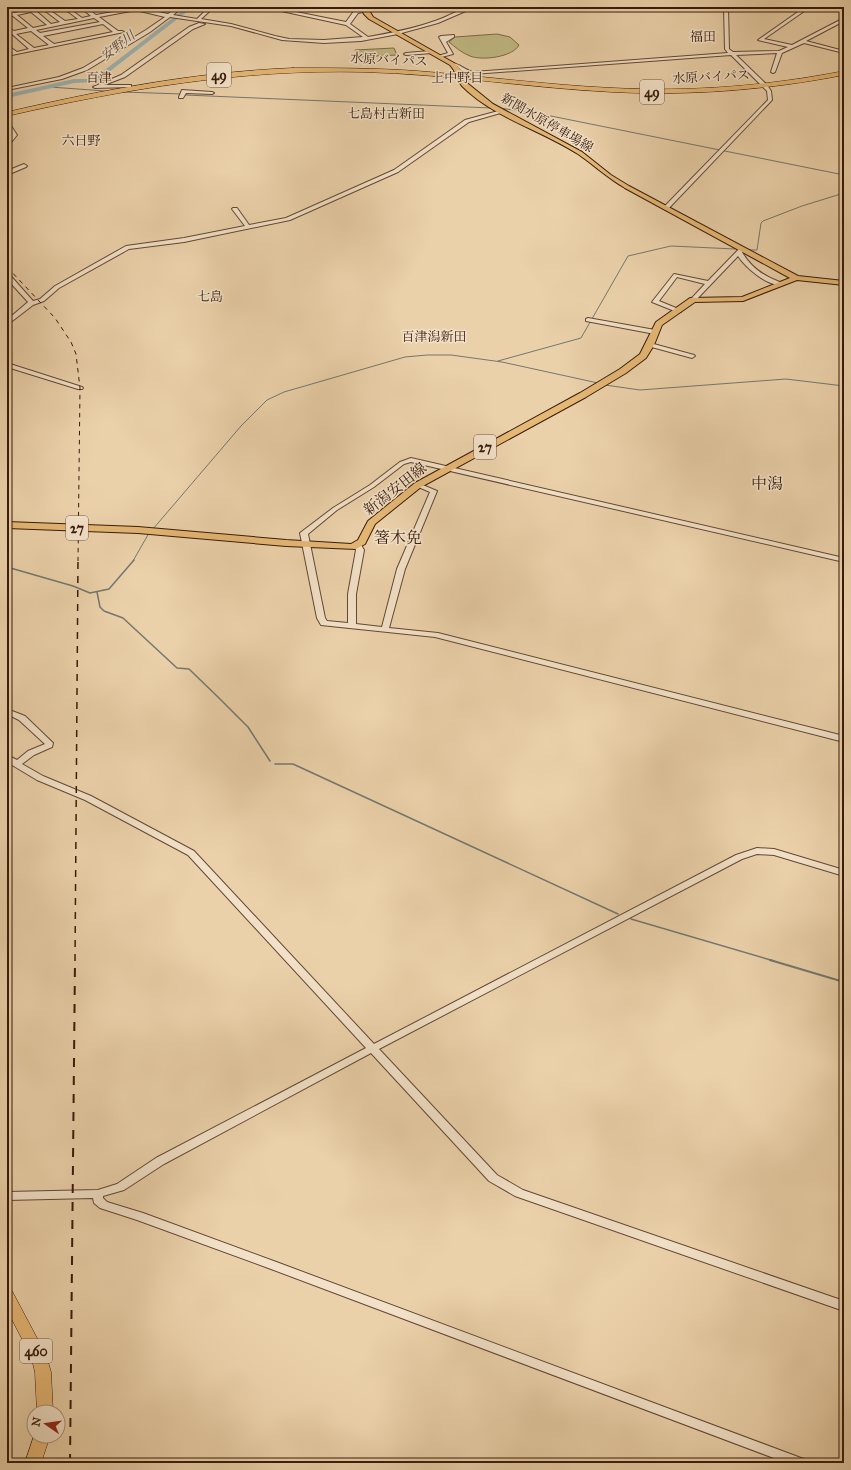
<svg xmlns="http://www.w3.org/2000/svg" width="851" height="1470" viewBox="0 0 851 1470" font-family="'IM FELL Great Primer','Noto Serif JP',serif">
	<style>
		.green { fill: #c0b983; stroke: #7b6a47 }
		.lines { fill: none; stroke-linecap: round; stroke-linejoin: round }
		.stream-far2 { stroke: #747770; stroke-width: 1 }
		.stream-far1 { stroke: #747770; stroke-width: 1.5 }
		.stream { stroke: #747770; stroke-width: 2 }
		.river { fill: #9db4b4; fill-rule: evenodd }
		.minor-casing { stroke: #634833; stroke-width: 2 }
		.major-casing { stroke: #361b0b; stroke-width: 2 }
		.highway-casing { stroke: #361b0b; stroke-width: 1 }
		.minor { fill: #f2e1c8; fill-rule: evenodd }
		.major { fill: #e6b875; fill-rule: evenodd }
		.highway { fill: #e6b875; fill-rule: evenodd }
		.rail-far2 { stroke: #361b0b; stroke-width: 1; stroke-dasharray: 4.5 4.5; stroke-linecap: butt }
		.rail-far1 { stroke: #361b0b; stroke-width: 1.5; stroke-dasharray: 7 7; stroke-linecap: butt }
		.rail { stroke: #361b0b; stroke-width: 2; stroke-dasharray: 9 9; stroke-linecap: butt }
		.labels { text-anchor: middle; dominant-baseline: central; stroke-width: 3; stroke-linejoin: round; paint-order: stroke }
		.far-neighbourhood-label { font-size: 13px; fill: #361b0b; stroke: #f2e1c8 }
		.far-water-label { font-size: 13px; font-style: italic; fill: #55493e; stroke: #f2e1c8 }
		.far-street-label { font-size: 13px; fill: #361b0b; stroke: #f2e1c8 }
		.shield { fill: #f2e1c8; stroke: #6e5644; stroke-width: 1 }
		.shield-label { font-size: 14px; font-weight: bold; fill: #361b0b }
		.street-label { font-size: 15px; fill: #361b0b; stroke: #f2e1c8 }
		.neighbourhood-label { font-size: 16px; fill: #361b0b; stroke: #f2e1c8 }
	</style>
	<rect width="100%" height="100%" fill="#ebd1aa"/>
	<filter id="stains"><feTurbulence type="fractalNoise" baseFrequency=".005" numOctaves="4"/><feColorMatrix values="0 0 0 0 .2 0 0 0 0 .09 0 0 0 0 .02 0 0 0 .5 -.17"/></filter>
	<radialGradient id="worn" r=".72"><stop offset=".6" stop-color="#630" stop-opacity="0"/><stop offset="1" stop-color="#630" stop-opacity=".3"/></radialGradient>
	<g class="green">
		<path d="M497 34 510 37 519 45C513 57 482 61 470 56 462 53 455 47 449 42L455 37Z"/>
		<polygon points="394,48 397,55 358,57 355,50"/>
	</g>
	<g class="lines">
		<g class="stream-far2">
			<polyline points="50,87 105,91"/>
			<polyline points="123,92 181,94"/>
			<polyline points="185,95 491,108"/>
			<polyline points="499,108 541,114 844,175"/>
			<polyline points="747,250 757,250 761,223 763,221 802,206 844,193"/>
			<polyline points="498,361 581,338 628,256 671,246 735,249"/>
			<polyline points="605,385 640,390 786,379 844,386"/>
			<polyline points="153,529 241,426 267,400 284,392 405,357 427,355 451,355 502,362 598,383"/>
			<polyline points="133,561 149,533"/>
		</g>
		<g class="stream-far1">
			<polyline points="7,567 73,586 90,593 109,589 134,560"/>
			<polyline points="97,592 100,607 104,611 123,618 177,668 189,669 219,698 248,727 270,761"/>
			<polyline points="275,764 293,764 618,914"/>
			<polyline points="631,919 774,961"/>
		</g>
		<polyline class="stream" points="770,960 844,982"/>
		<polygon class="river" points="187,7 193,7 96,82 74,83 7,98 7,94 74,79 93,79"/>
		<g class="minor-casing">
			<g id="minor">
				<path d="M41 7H54L48 9 65 21 78 19 62 7H67L82 18 91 16 80 7H85L96 15 113 12 107 7H112L118 11 130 9 127 7H134L168 14 178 7H183L173 15 197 19 209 7H214L201 19 231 24 275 36 289 39 324 40 363 37 346 25 263 7H271L346 22 354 11 367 9V11L358 13 350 24 368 37C391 33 413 29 435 21 448 17 462 7 475 7L438 23 398 34 361 41 324 43 282 40 231 26 170 17 150 32 87 70 62 79 7 90V88L59 77 83 68 146 30 165 17 136 10 99 17 118 31H122L124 32 7 56V54L12 53 7 48V45L17 52 29 49 12 34 7 35V33L9 32 7 30V27L14 31 28 28 13 16H8V14H10L7 11V8L14 13 29 10 28 9 30 8 33 9ZM44 10 60 22 51 24 36 11ZM31 12 47 25 33 28 17 15ZM94 18 100 22 40 33 36 30ZM103 24 113 32 54 44 43 36ZM31 31 49 45 34 48 16 34Z"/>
				<path d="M724 7H728L729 49 733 52 779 51 788 47 758 40 805 7H810L764 39 792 45 844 18V21L806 41 844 51V53L804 43 782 53 775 72 773 73 771 72 777 53 736 55 767 85 771 91 772 100 668 209 666 210 663 208 664 207 768 100 767 91 731 55 473 74 463 72 457 66 450 64 452 63C460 64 465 70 473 72L728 53 725 49Z"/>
				<polygon points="199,23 205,24 193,29 125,77 104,85 131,85 131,87 95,88 93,87 121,75 189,27"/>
				<polygon points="454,35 454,37 446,42 453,54 438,58 438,56 448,53 439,37 441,36"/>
				<polygon points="430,51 432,52 432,53 406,55 404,54 406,53"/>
				<polygon points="182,90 212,92 214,93 212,94 186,93 183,98 179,98 179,97"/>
				<polygon points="502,110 504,110 504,112 469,122 398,172 290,220 184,242 129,249 59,288 44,301 33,305 7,325 7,320 28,302 7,279 7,273 9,274 33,301 40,299 55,286 126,246 184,238 245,226 232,209 233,208 237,208 249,225 286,218 394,170 465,120"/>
				<polygon points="7,122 9,123 17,135 9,145 7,146 7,141 11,135 7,128"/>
				<polygon points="24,164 27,166 26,167 7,175 7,171"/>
				<path d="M741 248 744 250 742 252C751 268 765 277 782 283V285C767 286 746 268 738 256L695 301 693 302 690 300 705 284 677 277 659 301 681 310V312H677L652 302 674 274 708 281 739 249Z"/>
				<polygon points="588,318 655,330 658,332 655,334 586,321 586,319"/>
				<polygon points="650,343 694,355 695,356 692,358 648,346 647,345"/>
				<polygon points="7,363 82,387 83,388 82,389 78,389 7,367"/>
				<polygon points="411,458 844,558 844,562 411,462 404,464 374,487 337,510 308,534 325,618 327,621 348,623 348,594 356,550 353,545 357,543 360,543 364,550 356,594 356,624 382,627 397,569 430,492 416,486 416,484 418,483 437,491 405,569 389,628 438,633 844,736 844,742 435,637 321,625 317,618 300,533 333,508 370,485 400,462"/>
				<polygon points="7,709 25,716 53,743 52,747 34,755 22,764 43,776 91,796 194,851 374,1044 736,855 757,848 774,849 844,870 844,876 774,855 757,854 742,859 379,1049 497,1175 523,1190 844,1301 844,1311 515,1196 489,1181 371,1053 164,1164 124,1190 103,1196 103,1198 107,1202 143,1213 279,1263 801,1458 805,1459 807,1463 787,1463 271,1269 137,1220 100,1208 94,1203 93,1198 7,1200 7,1192 98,1190 117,1184 156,1158 366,1048 188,855 85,800 37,780 7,762 7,755 17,760 28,751 45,744 19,720 7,714"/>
			</g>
		</g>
		<g class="major-casing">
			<path id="major" d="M361 7H367L373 17 454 63 461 70 467 83 493 104 582 152 611 175 629 186 798 276 844 281V285L797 280 743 301 695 302 662 325 654 345 646 358 626 373 586 397 421 487 375 524 365 544 356 549 286 546 138 533 7 528V522L138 527 286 540 351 544 358 540 368 521 415 483 580 393 620 369 640 354 656 322 690 298 742 297 790 278 625 188C608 178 594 165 578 154 541 130 494 118 462 86 457 80 456 71 450 65L369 19 364 14Z"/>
		</g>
		<g class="highway-casing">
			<g id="highway">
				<path d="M293 68C335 68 376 68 417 71 482 76 547 85 613 88 691 92 767 86 844 71V75C767 90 690 96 612 92 529 88 447 74 363 72 241 69 126 89 7 116V112C102 90 196 72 293 68Z"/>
				<polygon points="7,1289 12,1291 46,1355 51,1372 53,1412 37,1412 35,1372 31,1356 7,1310"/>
				<polygon points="34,1436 50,1436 41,1463 25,1463"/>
			</g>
		</g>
		<use href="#minor" class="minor"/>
		<use href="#major" class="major"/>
		<use href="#highway" class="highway"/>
		<polyline class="rail-far2" points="7,267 55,318 71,342 76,354 80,388 78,561"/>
		<polyline class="rail-far1" points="75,961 78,560"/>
		<polyline class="rail" points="70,1463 75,960"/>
	</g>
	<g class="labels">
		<g class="far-neighbourhood-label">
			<text x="703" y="37">福田</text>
			<text x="99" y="78">百津</text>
			<text x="457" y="78">上中野目</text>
			<text x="386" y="114">七島村古新田</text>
			<text x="81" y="141">六日野</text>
			<text x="210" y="297">七島</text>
			<text x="434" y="337">百津潟新田</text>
		</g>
		<g class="far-water-label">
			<text transform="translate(118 46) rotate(-38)">安野川</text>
		</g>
		<g class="far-street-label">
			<text transform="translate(389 60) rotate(3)">水原バイパス</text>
			<text transform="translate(711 77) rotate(-3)">水原バイパス</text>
			<text transform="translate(547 123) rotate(30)">新関水原停車場線</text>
		</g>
		<g class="shield">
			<rect x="207" y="63" width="24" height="24" rx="3"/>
			<rect x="640" y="80" width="24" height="24" rx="3"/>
			<rect x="474" y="435" width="22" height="24" rx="3"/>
			<rect x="66" y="516" width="22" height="24" rx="3"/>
			<rect x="20" y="1339" width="32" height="24" rx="3"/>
		</g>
		<g class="shield-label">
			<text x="219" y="75">49</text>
			<text x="652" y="92">49</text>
			<text x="485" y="447">27</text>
			<text x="77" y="528">27</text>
			<text x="36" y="1351">460</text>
		</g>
		<g class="street-label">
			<text transform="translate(395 489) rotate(-38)">新潟安田線</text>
		</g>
		<g class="neighbourhood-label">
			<text x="767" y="483">中潟</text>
			<text x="398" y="537">箸木免</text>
		</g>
	</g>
	<rect width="851" height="1470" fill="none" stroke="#ebd1aa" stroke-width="24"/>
	<rect x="8" y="8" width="835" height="1454" fill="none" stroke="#361b0b" stroke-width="2"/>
	<rect x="12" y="12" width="827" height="1446" fill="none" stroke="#361b0b"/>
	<g transform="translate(46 1424) rotate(283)"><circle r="19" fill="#f2e1c8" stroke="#a7927c"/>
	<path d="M0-3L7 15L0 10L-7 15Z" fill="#8f2418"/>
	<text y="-6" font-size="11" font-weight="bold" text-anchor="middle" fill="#361b0b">N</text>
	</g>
	<rect width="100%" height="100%" filter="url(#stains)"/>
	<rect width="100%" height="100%" fill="url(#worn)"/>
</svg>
